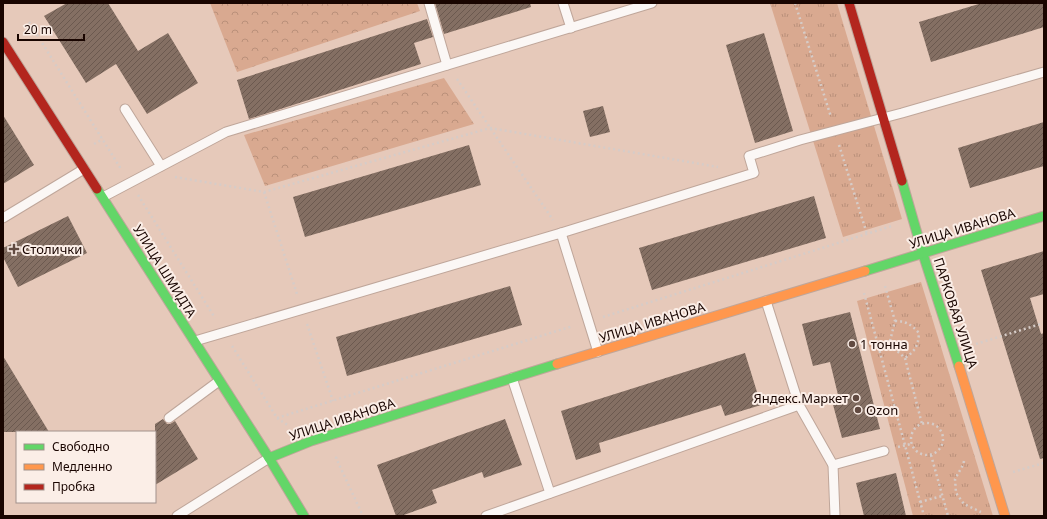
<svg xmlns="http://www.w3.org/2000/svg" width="1047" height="519" viewBox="0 0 1047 519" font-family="'Noto Sans',sans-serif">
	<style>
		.grass { fill: url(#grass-tufts) }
		.forest { fill: url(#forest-crowns) }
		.building { fill: url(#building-hatch) }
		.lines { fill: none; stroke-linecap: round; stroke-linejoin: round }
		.lane-casing { stroke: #bfa69a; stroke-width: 11 }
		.fast-casing { stroke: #bfa69a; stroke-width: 11 }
		.slow-casing { stroke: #bfa69a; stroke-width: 11 }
		.jam-casing { stroke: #bfa69a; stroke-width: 11 }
		.path { stroke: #d6ccc8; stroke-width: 2.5; stroke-dasharray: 2 3; stroke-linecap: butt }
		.lane { stroke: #fbf7f5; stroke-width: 9 }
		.fast { stroke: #63d668; stroke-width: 9 }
		.slow { stroke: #ff974d; stroke-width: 9 }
		.jam { stroke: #b3261e; stroke-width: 9 }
		.poi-dot { fill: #614a41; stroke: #fbeee7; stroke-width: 1.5 }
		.labels { text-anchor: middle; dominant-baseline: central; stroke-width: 4; stroke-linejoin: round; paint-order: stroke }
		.street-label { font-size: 13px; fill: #190500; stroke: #fbeee7 }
		.poi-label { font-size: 13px; fill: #190500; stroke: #fbeee7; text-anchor: start }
	</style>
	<defs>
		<pattern id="grass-tufts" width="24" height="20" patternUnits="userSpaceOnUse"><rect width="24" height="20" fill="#d9a990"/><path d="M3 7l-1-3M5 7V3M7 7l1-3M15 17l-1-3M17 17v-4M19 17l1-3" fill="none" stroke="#ba907a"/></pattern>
		<pattern id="forest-crowns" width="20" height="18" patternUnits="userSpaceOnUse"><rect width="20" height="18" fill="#d9a990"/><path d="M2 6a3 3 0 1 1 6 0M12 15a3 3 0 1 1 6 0" fill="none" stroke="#ba907a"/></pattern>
		<pattern id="building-hatch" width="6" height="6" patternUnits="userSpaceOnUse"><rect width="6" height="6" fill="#846f63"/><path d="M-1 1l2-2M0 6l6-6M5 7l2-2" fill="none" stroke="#6b594f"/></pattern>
	</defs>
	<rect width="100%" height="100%" fill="#e6c9ba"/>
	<g class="grass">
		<polygon points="770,3 837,3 902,219 843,237"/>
		<polygon points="921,282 993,516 913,516 857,301"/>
	</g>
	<g class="forest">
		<polygon points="210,3 417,3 420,11 237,72"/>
		<polygon points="444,78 474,124 265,186 244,135"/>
	</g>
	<g class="building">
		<polygon points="67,3 108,3 138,51 168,33 198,83 147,114 116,64 86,83 44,16"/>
		<polygon points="435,3 530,3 531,7 444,34"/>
		<polygon points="982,3 1044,3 1044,27 931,62 919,22"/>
		<polygon points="427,19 433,37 414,43 421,64 249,119 237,80"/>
		<polygon points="764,33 793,131 755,143 726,45"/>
		<polygon points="603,106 610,132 590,137 583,111"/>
		<polygon points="3,115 34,165 3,184"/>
		<polygon points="1044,122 1044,166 970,188 958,148"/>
		<polygon points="469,145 481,185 305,237 293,197"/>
		<polygon points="814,196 826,238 652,290 639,248"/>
		<polygon points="68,216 87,253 18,287 3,257 3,248"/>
		<polygon points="1044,251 1044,294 1030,298 1041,334 1044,333 1044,458 1040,459 981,270"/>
		<polygon points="510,286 522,325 347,376 336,337"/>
		<polygon points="850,312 880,429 842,438 832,401 839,399 830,362 813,366 802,324"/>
		<polygon points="745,353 761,405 725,416 721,405 599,443 601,452 576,460 561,411"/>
		<polygon points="3,356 49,432 3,432"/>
		<polygon points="163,419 167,424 170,424 175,421 198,459 155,485 155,424"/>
		<polygon points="505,419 522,465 484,478 482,472 432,490 437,503 401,516 396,516 377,465"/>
		<polygon points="896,473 906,516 864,516 856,483"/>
	</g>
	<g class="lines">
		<g class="lane-casing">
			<g id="lane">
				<polyline points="429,3 447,65"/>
				<polyline points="563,3 571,28"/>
				<polyline points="125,109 161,166"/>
				<polyline points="103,197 226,132 652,3"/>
				<polyline points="3,218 84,169"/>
				<polyline points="561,233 754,173 749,156 800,140 902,113 1044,72"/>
				<polyline points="766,301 799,405 833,465 835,516"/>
				<polyline points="195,341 561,233 598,352"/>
				<polyline points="512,378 550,493"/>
				<polyline points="169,418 219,381"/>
				<polyline points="833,465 884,451"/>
				<polyline points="177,516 269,458"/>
				<polyline points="486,516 799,405"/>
			</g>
		</g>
		<g class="fast-casing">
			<g id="fast">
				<polyline points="902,181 923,254 959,366"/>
				<polyline points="97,189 269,458 304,516"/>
				<polyline points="865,271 1044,216"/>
				<polyline points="269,458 311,441 557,364"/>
			</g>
		</g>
		<g class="slow-casing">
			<g id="slow">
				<polyline points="557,364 865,271"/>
				<polyline points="959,366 1005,516"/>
			</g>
		</g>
		<g class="jam-casing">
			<g id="jam">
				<polyline points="849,3 902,181"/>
				<polyline points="3,42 97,189"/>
			</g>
		</g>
		<g class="path">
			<polyline points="795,3 831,117"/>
			<polyline points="29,22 121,169"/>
			<polyline points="457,79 553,220"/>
			<polyline points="94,144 103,139"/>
			<polyline points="839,145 867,234"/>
			<polyline points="175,177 264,192 490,128 718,167"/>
			<polyline points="264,192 297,294"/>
			<polyline points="138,195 215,318"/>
			<polyline points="885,286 895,321 890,341 896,350 905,358 922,424"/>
			<polyline points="864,293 924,516"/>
			<polyline points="603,317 892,226"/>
			<path d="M895 321C906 321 912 325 919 333 918 346 916 350 905 358"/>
			<polyline points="307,324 333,401"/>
			<polyline points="878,344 890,341"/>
			<polyline points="976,344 1044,323"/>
			<polyline points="232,346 277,418 573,326"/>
			<polyline points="277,418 289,426"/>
			<circle cx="927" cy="439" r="16"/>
			<polyline points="898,447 911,444"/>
			<polyline points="931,455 948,516"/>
			<polyline points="337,457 336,458 363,516"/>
			<polyline points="964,461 963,465 955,479 956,493 964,504 981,512"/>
			<polyline points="1013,472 1044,463"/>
			<polyline points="920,502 942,496"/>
		</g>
		<use href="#lane" class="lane"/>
		<use href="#fast" class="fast"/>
		<use href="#slow" class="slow"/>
		<use href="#jam" class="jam"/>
	</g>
	<g class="poi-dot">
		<path d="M12 243h4v4h4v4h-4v4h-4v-4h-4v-4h4z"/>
		<circle cx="852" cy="344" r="4"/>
		<circle cx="856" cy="398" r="4"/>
		<circle cx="858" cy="410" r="4"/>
	</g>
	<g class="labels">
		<g class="street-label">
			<text transform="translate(962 228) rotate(-17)">УЛИЦА ИВАНОВА</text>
			<text transform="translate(165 271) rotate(58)">УЛИЦА ШМИДТА</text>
			<text transform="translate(956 313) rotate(72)">ПАРКОВАЯ УЛИЦА</text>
			<text transform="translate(652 322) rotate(-17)">УЛИЦА ИВАНОВА</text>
			<text transform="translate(342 419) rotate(-18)">УЛИЦА ИВАНОВА</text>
		</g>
		<g class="poi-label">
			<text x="22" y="249">Столички</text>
			<text x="860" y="344">1 тонна</text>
			<text x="848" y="398" text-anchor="end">Яндекс.Маркет</text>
			<text x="866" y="410">Ozon</text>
		</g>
	</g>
	<rect width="1047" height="519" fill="none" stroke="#190500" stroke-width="8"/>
	<rect x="16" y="431" width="140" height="72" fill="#fbeee7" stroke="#a1918b"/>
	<rect x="24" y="444" width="20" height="6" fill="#63d668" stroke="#a1918b"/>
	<text x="52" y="451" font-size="12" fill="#190500">Свободно</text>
	<rect x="24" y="464" width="20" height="6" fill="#ff974d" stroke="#a1918b"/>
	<text x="52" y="471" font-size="12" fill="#190500">Медленно</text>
	<rect x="24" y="484" width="20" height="6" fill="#b3261e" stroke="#a1918b"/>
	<text x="52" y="491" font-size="12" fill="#190500">Пробка</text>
	<path d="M18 34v6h66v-6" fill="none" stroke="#190500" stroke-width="2"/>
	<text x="24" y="34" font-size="12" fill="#190500" stroke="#fbeee7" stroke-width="3" paint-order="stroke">20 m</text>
</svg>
